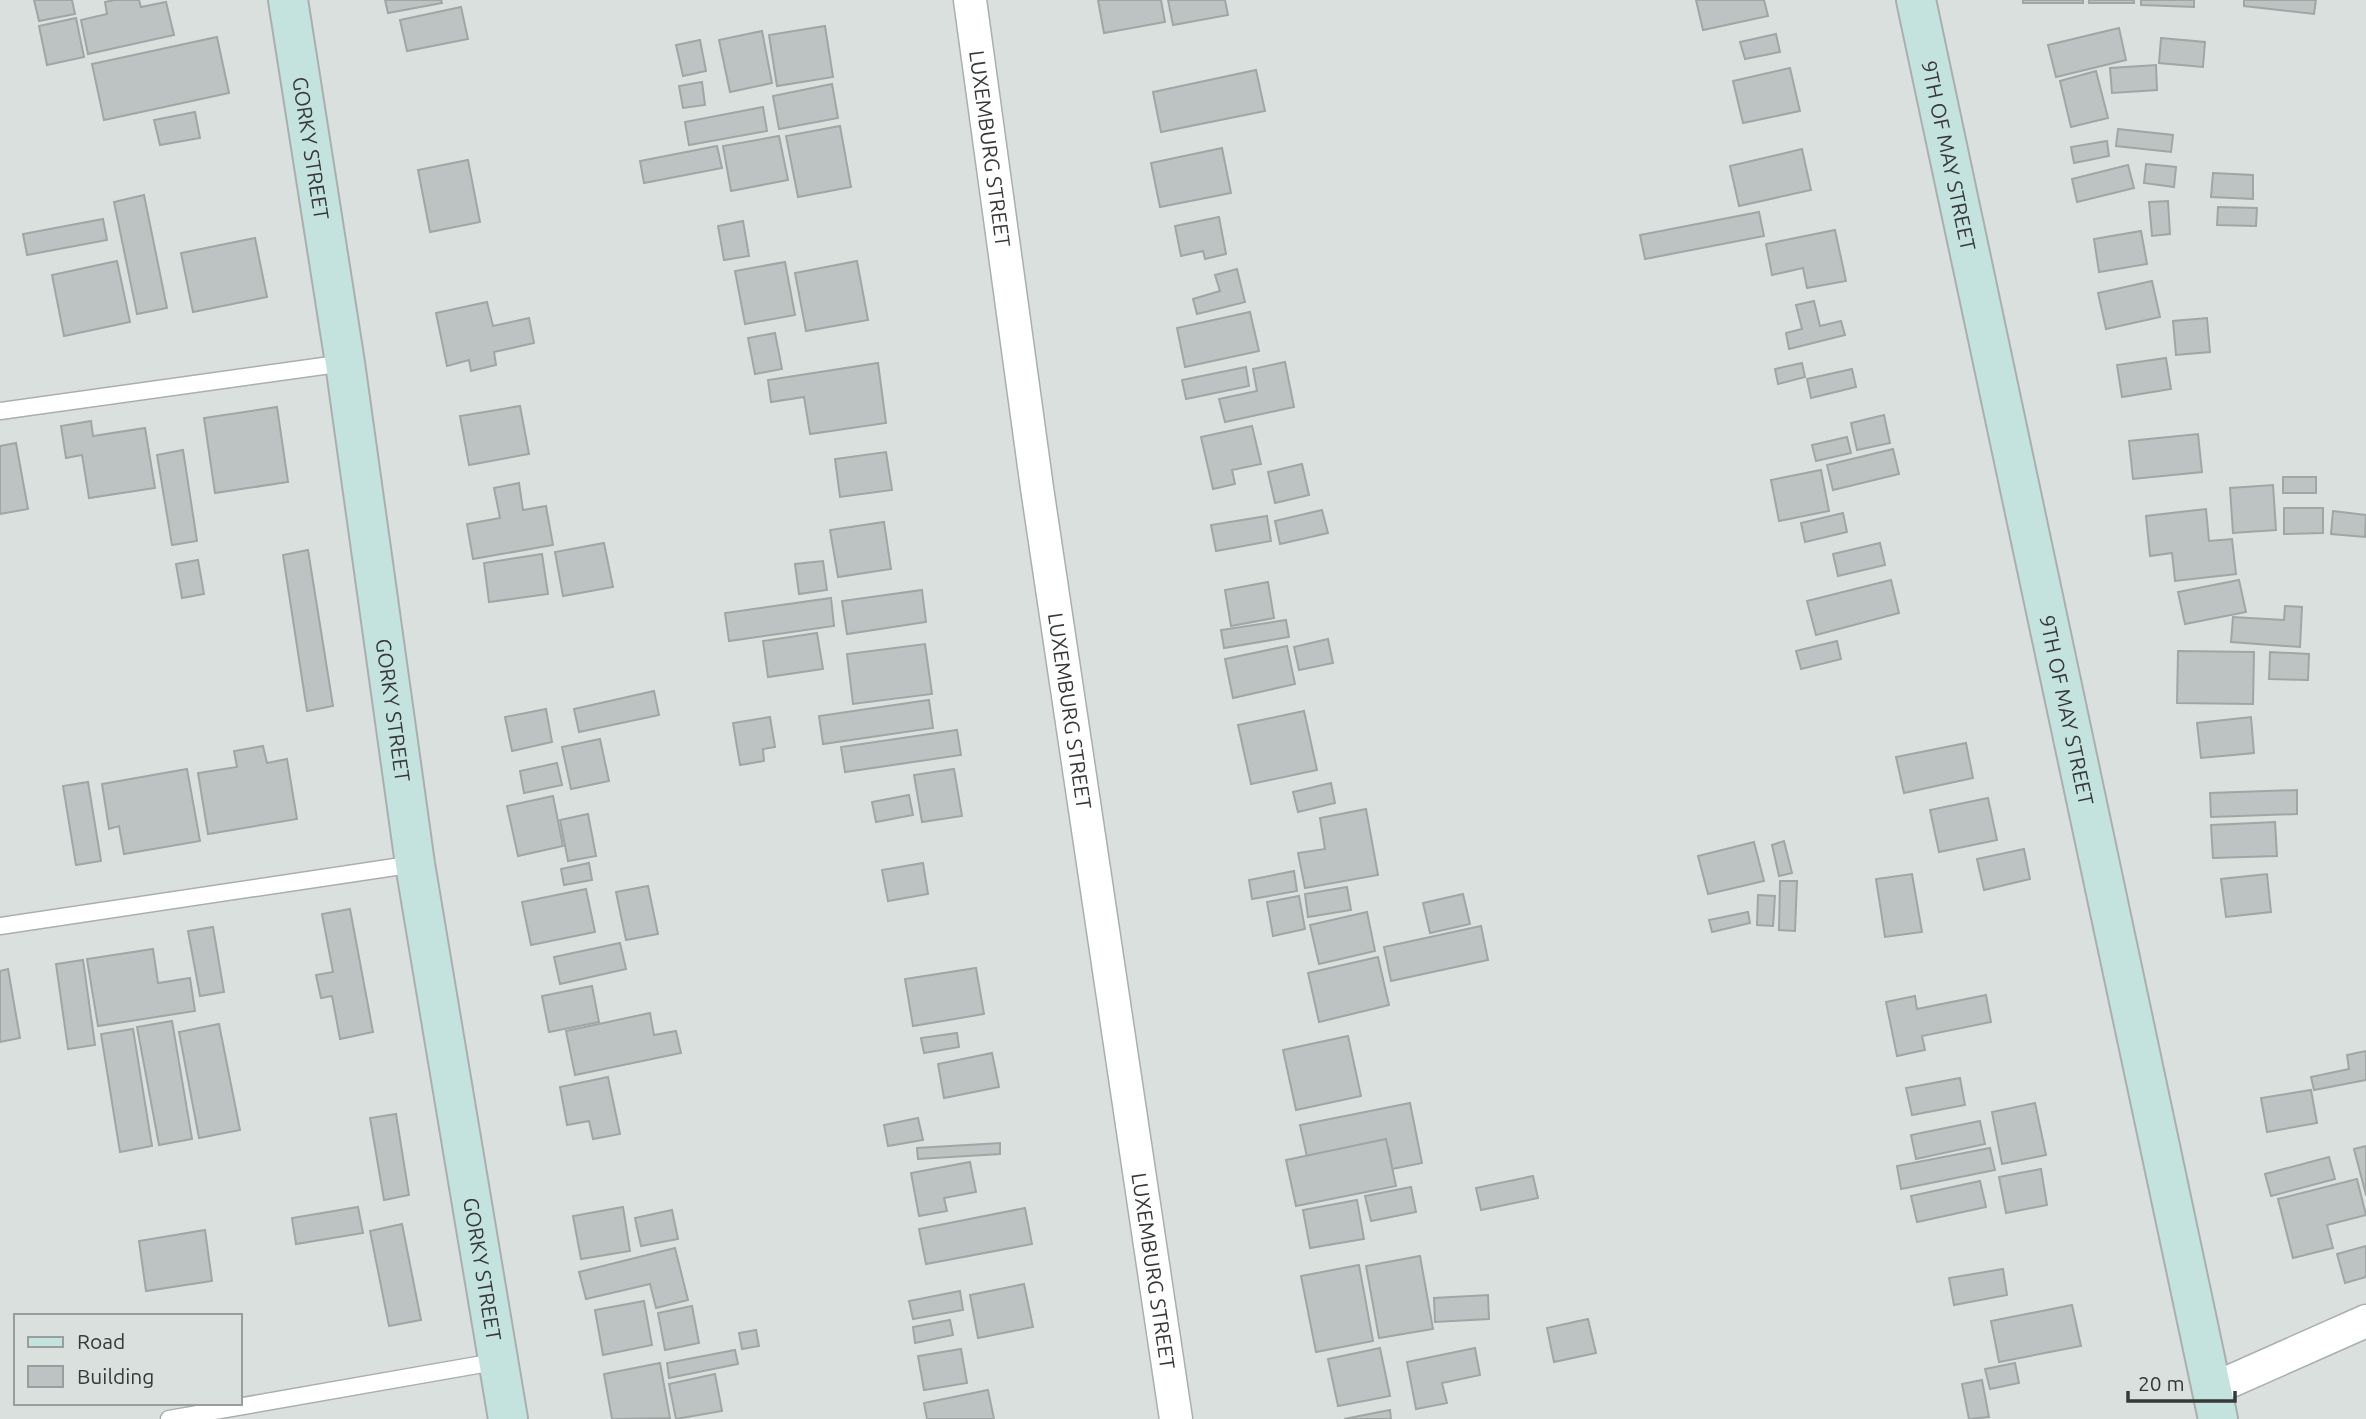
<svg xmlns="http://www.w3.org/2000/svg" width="2366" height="1419" viewBox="0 0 2366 1419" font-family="Ubuntu,sans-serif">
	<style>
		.building { fill: #bdc3c2; stroke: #a0a6a4; stroke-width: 2 }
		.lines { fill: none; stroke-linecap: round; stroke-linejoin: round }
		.lane-casing { stroke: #aaafae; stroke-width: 19 }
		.street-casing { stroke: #aaafae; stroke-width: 35 }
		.secondary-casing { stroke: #aaafae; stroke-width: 42 }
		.lane { stroke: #fff; stroke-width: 16 }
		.street { stroke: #fff; stroke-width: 32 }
		.secondary { stroke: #c4e3df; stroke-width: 38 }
		.labels { text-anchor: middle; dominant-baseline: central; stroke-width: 7; stroke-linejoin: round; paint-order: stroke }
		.street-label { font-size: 21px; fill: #373938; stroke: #dae0de }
	</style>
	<rect width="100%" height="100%" fill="#dae0de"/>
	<g class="building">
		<polygon points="34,0 72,0 75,14 39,21"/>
		<polygon points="114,0 139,0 141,7 166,2 174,35 88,54 81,20 107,14 105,2"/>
		<polygon points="385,0 441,0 442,3 388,13"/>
		<polygon points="1098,0 1161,0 1165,22 1104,33"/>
		<polygon points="1168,0 1225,0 1228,15 1173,25"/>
		<polygon points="1696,0 1764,0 1768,16 1703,30"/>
		<rect x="2023" y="0" width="60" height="3"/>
		<rect x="2089" y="0" width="45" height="3"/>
		<polygon points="2141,0 2194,0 2194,7 2141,5"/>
		<polygon points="2244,0 2316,0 2314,14 2244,6"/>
		<polygon points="461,7 468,39 407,51 400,20"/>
		<polygon points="76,18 84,57 47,65 39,26"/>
		<polygon points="825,26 833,77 777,86 769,35"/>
		<polygon points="2119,28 2126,60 2056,77 2048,45"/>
		<polygon points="762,31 772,83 730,92 719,40"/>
		<polygon points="1776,34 1780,52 1745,59 1740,42"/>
		<polygon points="217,37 229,93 104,120 92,64"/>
		<polygon points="2161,38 2205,42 2203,67 2159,63"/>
		<polygon points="700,40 706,71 683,76 676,45"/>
		<polygon points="2156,65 2157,90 2112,93 2110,68"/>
		<polygon points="1790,68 1800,111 1743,123 1733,81"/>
		<polygon points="1256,70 1265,111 1161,132 1153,92"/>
		<polygon points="2096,71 2108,118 2071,127 2060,81"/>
		<polygon points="702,82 705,105 683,108 679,86"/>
		<polygon points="832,84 838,118 779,129 773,96"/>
		<polygon points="763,107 767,131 689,145 685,122"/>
		<polygon points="195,112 200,138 160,145 154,120"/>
		<polygon points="840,126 851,187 798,197 786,136"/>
		<polygon points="2118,129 2173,135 2171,152 2116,146"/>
		<polygon points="779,136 788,180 731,191 723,146"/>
		<polygon points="2107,141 2109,156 2074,163 2071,147"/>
		<polygon points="717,146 722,168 644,183 640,161"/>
		<polygon points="1222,148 1231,193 1160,207 1151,163"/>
		<polygon points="1802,149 1811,190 1739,206 1730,166"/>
		<polygon points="468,160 480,222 430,232 418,170"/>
		<polygon points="2146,164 2176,167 2174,187 2144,183"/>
		<polygon points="2128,165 2134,188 2077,202 2072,179"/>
		<polygon points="2213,173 2253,175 2253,199 2211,197"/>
		<polygon points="144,195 167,308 137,314 114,202"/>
		<polygon points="2168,201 2170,234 2152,236 2149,202"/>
		<polygon points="2218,207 2257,208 2256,226 2217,225"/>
		<polygon points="1759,212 1764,236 1645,259 1640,235"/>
		<polygon points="1219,217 1226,254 1205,259 1203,251 1181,256 1175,226"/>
		<polygon points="103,219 107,240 27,255 23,234"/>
		<polygon points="743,221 749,256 724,260 718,226"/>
		<polygon points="1835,230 1846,281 1807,288 1803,268 1772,275 1766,244"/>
		<polygon points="2141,231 2147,264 2099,272 2094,239"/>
		<polygon points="255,238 267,297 193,312 181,253"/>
		<polygon points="117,261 130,322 64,336 52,275"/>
		<polygon points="857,261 868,320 806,331 795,273"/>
		<polygon points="785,262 795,315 745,324 735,271"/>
		<polygon points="1237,269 1245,302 1197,314 1193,299 1220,291 1215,275"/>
		<polygon points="2152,281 2160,317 2106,329 2098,293"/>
		<polygon points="1814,301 1820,326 1841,321 1845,335 1789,349 1786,333 1802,329 1796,305"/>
		<polygon points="487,302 493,326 529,318 534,343 494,352 496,365 471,371 469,360 447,366 436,313"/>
		<polygon points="1250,312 1259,351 1185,367 1177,328"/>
		<polygon points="2207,318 2210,352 2176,355 2173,321"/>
		<polygon points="775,333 782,369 755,374 748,338"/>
		<polygon points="2166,358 2171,389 2122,397 2117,365"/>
		<polygon points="1285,362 1294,407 1225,422 1219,399 1257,391 1253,369"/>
		<polygon points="878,363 886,423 810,434 804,397 771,402 768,380"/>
		<polygon points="1802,363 1805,377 1778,384 1775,369"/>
		<polygon points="1246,367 1249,386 1186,399 1182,380"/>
		<polygon points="1852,369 1856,387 1811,398 1807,379"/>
		<polygon points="520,406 529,454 469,465 460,416"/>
		<polygon points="277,407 288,482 215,493 204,418"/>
		<polygon points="1884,415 1890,443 1857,450 1851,423"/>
		<polygon points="91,421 93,436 145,428 155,488 89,498 82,455 66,458 61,426"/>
		<polygon points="1252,426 1261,464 1232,470 1235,484 1213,489 1201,437"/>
		<polygon points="2198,434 2202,472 2133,479 2129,441"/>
		<polygon points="1847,437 1851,453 1816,461 1812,445"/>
		<polygon points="16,443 28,509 0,514 0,446"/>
		<polygon points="1893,449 1899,474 1833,490 1827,465"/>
		<polygon points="183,450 197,541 172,545 157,455"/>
		<polygon points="886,452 892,490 840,497 835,459"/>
		<polygon points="1302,464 1309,495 1275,503 1268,472"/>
		<polygon points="1821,470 1829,511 1779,521 1771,480"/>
		<rect x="2283" y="477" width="33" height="16"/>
		<polygon points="519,483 523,510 546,506 553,545 473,559 467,524 500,518 494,488"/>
		<polygon points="2273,485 2276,530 2233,533 2230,488"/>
		<polygon points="2284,508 2323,508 2323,533 2284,534"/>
		<polygon points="2206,509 2209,541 2232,539 2236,574 2175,581 2172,553 2150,556 2146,516"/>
		<polygon points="1322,510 1328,533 1280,544 1275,521"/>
		<polygon points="2333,511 2366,515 2365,537 2331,534"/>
		<polygon points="1843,513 1847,532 1805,542 1801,523"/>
		<polygon points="1267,516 1271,541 1216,551 1211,525"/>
		<polygon points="884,522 891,569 838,577 830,530"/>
		<polygon points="604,543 613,587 563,596 555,552"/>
		<polygon points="1880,543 1885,565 1838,576 1833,554"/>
		<polygon points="308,550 333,706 307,711 283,555"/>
		<polygon points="542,554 548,594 489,602 484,563"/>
		<polygon points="198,560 204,594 182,598 176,564"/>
		<polygon points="823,561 827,590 799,594 795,564"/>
		<polygon points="1891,580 1899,613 1816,635 1807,601"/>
		<polygon points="2239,580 2246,612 2185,624 2178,592"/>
		<polygon points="1268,582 1274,618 1231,626 1225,590"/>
		<polygon points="922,590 926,622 847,634 842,601"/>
		<polygon points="831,598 834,626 729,641 725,613"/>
		<polygon points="2285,606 2302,607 2300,647 2231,642 2233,617 2284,620"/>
		<polygon points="1286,620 1289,637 1224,648 1221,630"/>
		<polygon points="817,633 823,669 768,677 763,641"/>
		<polygon points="1328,639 1333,663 1299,670 1294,647"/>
		<polygon points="1837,641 1841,659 1801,669 1796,651"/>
		<polygon points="925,644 932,694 853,704 847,654"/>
		<polygon points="1287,646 1295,684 1233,698 1225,659"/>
		<polygon points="2178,651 2254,652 2253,704 2177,703"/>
		<polygon points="2270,652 2309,654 2308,680 2269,679"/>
		<polygon points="654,691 659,715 579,732 574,709"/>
		<polygon points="929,700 933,728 823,744 819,716"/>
		<polygon points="546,709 552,742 512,751 505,717"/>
		<polygon points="1304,711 1317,770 1251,784 1238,725"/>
		<polygon points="770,717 775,747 763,749 764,761 740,765 733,723"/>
		<polygon points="2251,717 2254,753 2201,758 2197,723"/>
		<polygon points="957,730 961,755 845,772 841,747"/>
		<polygon points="600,739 609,781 571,789 562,747"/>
		<polygon points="1966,743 1973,778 1904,793 1896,757"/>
		<polygon points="263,746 267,763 287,759 297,819 208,834 198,773 237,767 234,751"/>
		<polygon points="557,763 562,785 524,793 520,771"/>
		<polygon points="187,769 200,841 124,854 119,826 109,829 102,784"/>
		<polygon points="954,769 962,816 922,822 914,775"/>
		<polygon points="88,782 101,861 76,865 63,786"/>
		<polygon points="1331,783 1335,803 1298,812 1293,792"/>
		<polygon points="2297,790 2297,814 2211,817 2210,793"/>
		<polygon points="909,795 913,815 876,822 872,802"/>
		<polygon points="553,796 563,846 518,856 507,806"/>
		<polygon points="1988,798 1997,840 1939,852 1930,810"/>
		<polygon points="1366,809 1378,875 1305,888 1298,853 1325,849 1320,818"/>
		<polygon points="588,814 596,856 568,861 560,820"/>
		<polygon points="2275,822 2277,856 2213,858 2211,825"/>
		<polygon points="1784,841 1792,873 1779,876 1772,845"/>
		<polygon points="1754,842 1764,881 1708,894 1698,856"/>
		<polygon points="2024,849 2030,879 1984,890 1977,859"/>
		<polygon points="589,863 592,880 564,885 561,869"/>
		<polygon points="923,863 928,894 888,901 882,870"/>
		<polygon points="1294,871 1297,891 1252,899 1249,880"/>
		<polygon points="1912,874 1922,932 1885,937 1876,879"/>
		<polygon points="2267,874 2271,912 2226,917 2221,879"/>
		<polygon points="1780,881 1797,881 1795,931 1779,930"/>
		<polygon points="648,886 658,934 626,940 616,892"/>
		<polygon points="1347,887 1351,910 1308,917 1305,894"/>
		<polygon points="586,889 595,932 531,945 522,902"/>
		<polygon points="1463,894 1470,924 1430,933 1423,903"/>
		<polygon points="1758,895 1775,896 1773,926 1757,925"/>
		<polygon points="1299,896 1305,929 1273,936 1267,902"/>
		<polygon points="350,909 373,1032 340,1039 332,996 321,998 316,975 333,972 322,914"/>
		<polygon points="1367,912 1375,951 1319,964 1310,925"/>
		<polygon points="1748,912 1750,923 1712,932 1709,920"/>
		<polygon points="1481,926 1488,960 1391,981 1384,947"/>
		<polygon points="213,927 224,992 200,996 188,931"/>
		<polygon points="620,943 626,969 560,984 554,957"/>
		<polygon points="153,949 158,983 190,978 195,1011 98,1026 87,959"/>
		<polygon points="1378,957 1389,1005 1319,1022 1308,973"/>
		<polygon points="83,960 95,1045 68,1049 56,964"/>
		<polygon points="976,968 984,1014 913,1026 905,979"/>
		<polygon points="8,969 20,1038 0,1042 0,971"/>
		<polygon points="592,986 599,1022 549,1032 542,996"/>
		<polygon points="1986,995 1991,1022 1922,1036 1925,1050 1897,1056 1886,1002 1915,996 1917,1009"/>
		<polygon points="650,1013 654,1035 676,1031 681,1053 575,1075 566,1031"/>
		<polygon points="172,1021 192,1139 159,1145 137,1027"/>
		<polygon points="219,1024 240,1130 199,1138 179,1032"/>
		<polygon points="133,1029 152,1146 120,1152 101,1034"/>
		<polygon points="957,1033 959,1047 924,1053 921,1038"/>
		<polygon points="1348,1036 1361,1096 1296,1110 1283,1050"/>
		<polygon points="2366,1051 2366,1080 2314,1090 2311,1077 2349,1069 2347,1055"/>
		<polygon points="992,1053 999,1087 944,1098 938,1064"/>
		<polygon points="608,1077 620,1134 593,1139 589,1121 567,1125 560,1087"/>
		<polygon points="1960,1078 1965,1105 1912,1115 1906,1088"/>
		<polygon points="2311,1090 2317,1123 2267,1132 2261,1098"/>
		<polygon points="1410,1103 1422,1163 1392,1169 1389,1150 1309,1166 1300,1125"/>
		<polygon points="2035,1103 2046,1155 2002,1164 1992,1112"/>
		<polygon points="396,1114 409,1195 384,1200 370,1118"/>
		<polygon points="918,1118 923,1140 888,1146 884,1125"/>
		<polygon points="1980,1121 1985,1144 1916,1159 1911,1135"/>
		<polygon points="1386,1139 1396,1186 1296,1206 1286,1160"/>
		<polygon points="1000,1143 1000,1154 918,1159 917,1148"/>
		<polygon points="2366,1146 2366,1195 2354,1149"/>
		<polygon points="1990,1148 1995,1170 1901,1189 1897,1166"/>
		<polygon points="2329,1157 2335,1179 2271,1196 2265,1174"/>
		<polygon points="970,1162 976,1192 944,1198 947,1211 919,1216 911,1173"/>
		<polygon points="2041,1169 2047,1205 2006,1213 1999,1177"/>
		<polygon points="1533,1176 1538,1198 1481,1210 1476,1188"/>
		<polygon points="2357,1179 2366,1215 2327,1225 2333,1248 2293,1258 2278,1199"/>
		<polygon points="1980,1181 1986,1207 1917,1222 1911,1196"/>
		<polygon points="1411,1187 1416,1212 1371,1221 1365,1196"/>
		<polygon points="1357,1200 1364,1239 1310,1248 1303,1210"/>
		<polygon points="358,1207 363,1233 296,1244 292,1218"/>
		<polygon points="623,1207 630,1251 581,1259 573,1216"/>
		<polygon points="1025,1208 1032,1244 926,1264 919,1229"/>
		<polygon points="672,1210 678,1239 641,1246 635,1218"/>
		<polygon points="402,1224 421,1320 389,1326 370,1231"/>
		<polygon points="205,1230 212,1281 146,1291 139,1241"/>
		<polygon points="2366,1246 2366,1277 2345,1283 2337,1254"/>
		<polygon points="675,1248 688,1300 656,1308 650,1284 586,1299 579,1272"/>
		<polygon points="1420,1256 1433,1329 1379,1338 1366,1266"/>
		<polygon points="1359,1265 1373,1341 1316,1352 1301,1276"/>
		<polygon points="2003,1269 2007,1295 1954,1305 1949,1278"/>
		<polygon points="1024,1284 1033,1327 978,1338 970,1295"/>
		<polygon points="960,1291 963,1310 913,1319 909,1301"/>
		<polygon points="1488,1295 1489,1319 1435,1322 1434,1298"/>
		<polygon points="644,1301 652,1345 603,1355 595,1310"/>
		<polygon points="2072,1305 2081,1346 1999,1362 1991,1321"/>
		<polygon points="692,1306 699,1343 665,1350 658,1313"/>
		<polygon points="1588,1319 1596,1353 1554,1362 1547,1328"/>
		<polygon points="950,1320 953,1335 915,1343 913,1327"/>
		<polygon points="756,1330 759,1346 742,1349 739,1333"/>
		<polygon points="1380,1348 1390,1396 1338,1406 1328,1359"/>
		<polygon points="1475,1348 1480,1375 1442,1383 1447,1403 1416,1409 1407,1362"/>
		<polygon points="961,1349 967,1383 924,1390 918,1356"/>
		<polygon points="735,1350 738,1364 669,1378 667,1363"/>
		<polygon points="660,1363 670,1418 612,1419 604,1374"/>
		<polygon points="2015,1363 2019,1383 1990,1389 1985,1369"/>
		<polygon points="715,1374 722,1411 676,1419 669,1384"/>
		<polygon points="1982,1380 1989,1417 1969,1419 1962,1384"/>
		<polygon points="988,1390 994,1419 927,1419 924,1403"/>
		<polygon points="1390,1410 1391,1419 1344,1419"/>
	</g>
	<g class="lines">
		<g class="lane-casing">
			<g id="lane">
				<polyline points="0,411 345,363"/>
				<polyline points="0,926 415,864"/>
				<polyline points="169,1419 500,1361"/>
			</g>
		</g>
		<g class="street-casing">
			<g id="street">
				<path id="s1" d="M970 0 1037 488 1176 1419"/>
				<polyline points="2213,1389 2366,1321"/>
			</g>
		</g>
		<g class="secondary-casing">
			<g id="secondary">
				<path id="s2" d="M288 0 345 363 415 864 508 1419"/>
				<path id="s3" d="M1916 0 2218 1419"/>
			</g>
		</g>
		<use href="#lane" class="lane"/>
		<use href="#street" class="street"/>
		<use href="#secondary" class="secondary"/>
	</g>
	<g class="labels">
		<g class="street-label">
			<text stroke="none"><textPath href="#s2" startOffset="150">GORKY STREET</textPath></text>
			<text stroke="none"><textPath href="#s1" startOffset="150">LUXEMBURG STREET</textPath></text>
			<text stroke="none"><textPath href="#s3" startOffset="159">9TH OF MAY STREET</textPath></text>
			<text stroke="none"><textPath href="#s3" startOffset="726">9TH OF MAY STREET</textPath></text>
			<text stroke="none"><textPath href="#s2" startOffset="718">GORKY STREET</textPath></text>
			<text stroke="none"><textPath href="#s1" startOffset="718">LUXEMBURG STREET</textPath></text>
			<text stroke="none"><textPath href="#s2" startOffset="1284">GORKY STREET</textPath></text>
			<text stroke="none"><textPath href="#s1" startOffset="1284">LUXEMBURG STREET</textPath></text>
		</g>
	</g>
	<rect x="14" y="1314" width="228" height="91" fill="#dae0de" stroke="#999d9c" stroke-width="2"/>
	<rect x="28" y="1337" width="35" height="10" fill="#c4e3df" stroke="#999d9c" stroke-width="2"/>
	<text x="77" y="1349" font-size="21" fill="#373938">Road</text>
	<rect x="28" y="1366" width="35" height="21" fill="#bdc3c2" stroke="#999d9c" stroke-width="2"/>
	<text x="77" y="1384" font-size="21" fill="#373938">Building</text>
	<path d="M2128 1391v10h107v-10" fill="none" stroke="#373938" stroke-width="3.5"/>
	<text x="2138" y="1391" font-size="21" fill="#373938" stroke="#dae0de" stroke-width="5" paint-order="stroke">20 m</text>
</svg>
